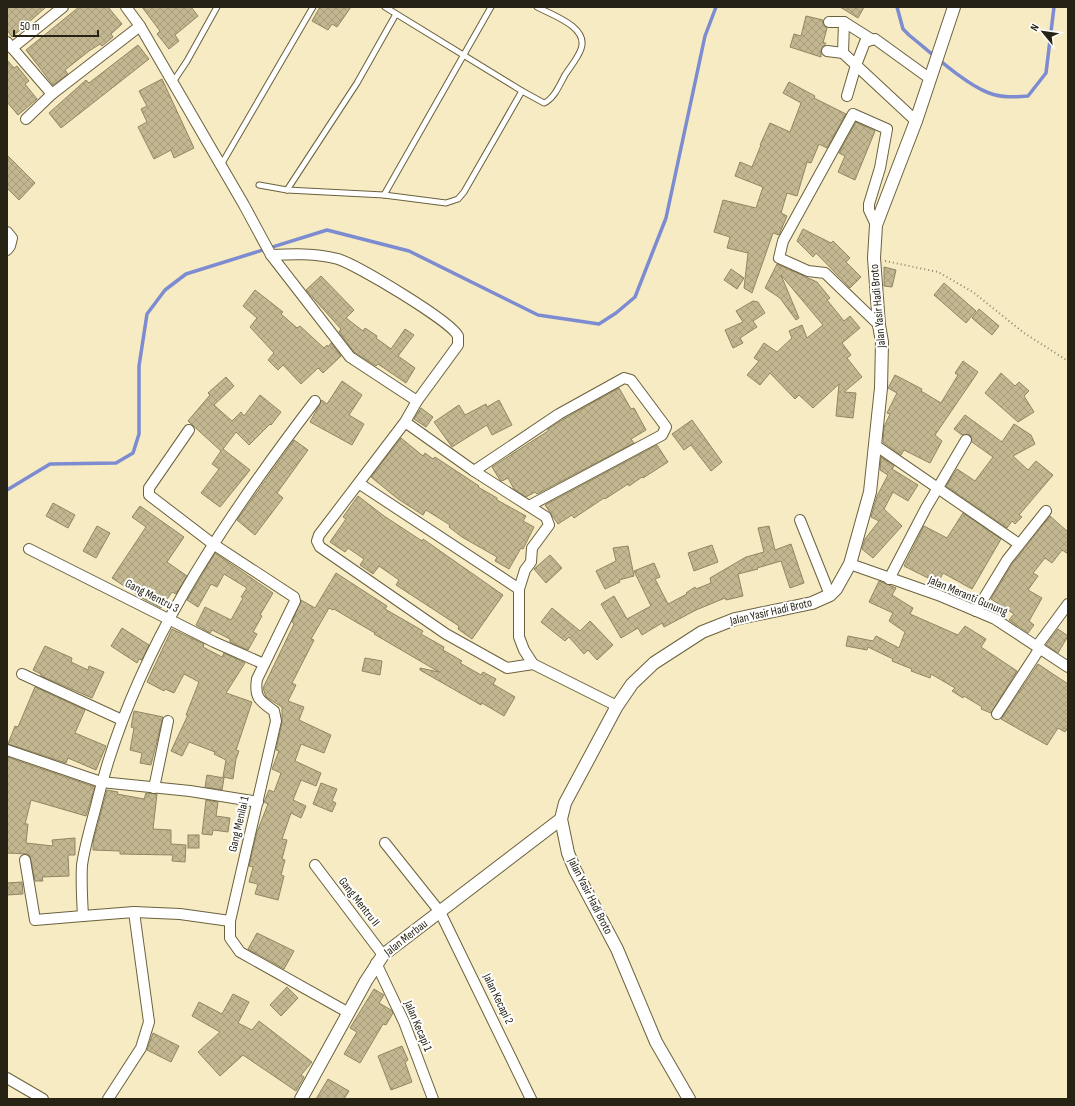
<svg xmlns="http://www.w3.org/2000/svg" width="1075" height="1106" viewBox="0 0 1075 1106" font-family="'Sofia Sans Condensed',sans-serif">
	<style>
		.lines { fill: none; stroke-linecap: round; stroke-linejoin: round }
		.stream { stroke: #7d8bd1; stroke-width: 3.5 }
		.building { fill: url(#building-cross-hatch); stroke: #908661 }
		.service-casing { stroke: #6b613d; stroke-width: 7 }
		.minor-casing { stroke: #6b613d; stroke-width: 12 }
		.tertiary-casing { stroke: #6b613d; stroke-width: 14 }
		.path { stroke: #8f876c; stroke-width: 2; stroke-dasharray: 1 3; stroke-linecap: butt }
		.service { stroke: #fff; stroke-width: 5 }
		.minor { stroke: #fff; stroke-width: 10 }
		.tertiary { stroke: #fff; stroke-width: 12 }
		.labels { text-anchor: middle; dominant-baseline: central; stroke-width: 4; stroke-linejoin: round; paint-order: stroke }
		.street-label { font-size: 12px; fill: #272314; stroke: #fff }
	</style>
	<defs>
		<pattern id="building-cross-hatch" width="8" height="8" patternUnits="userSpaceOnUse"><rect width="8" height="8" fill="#c2b790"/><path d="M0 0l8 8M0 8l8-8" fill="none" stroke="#a79d7b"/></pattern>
	</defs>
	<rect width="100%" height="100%" fill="#f6ebc3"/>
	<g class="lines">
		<g class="stream">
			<path d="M897 7 903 29 909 35C930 52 965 84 989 93 1002 98 1015 97 1028 96L1046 73 1054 7"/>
			<polyline points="7,490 50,464 116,463 133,453 139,434 139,366 147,314 165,290 186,274 327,230 409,251 538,315 599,324 616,313 635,297 666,218 705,36 716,7"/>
		</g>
	</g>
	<g class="building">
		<polygon points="7,7 46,7 12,37 7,30"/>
		<polygon points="79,7 108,7 122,24 111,34 113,37 102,46 100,44 89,51 65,70 68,74 53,85 26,50"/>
		<polygon points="142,7 191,7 198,16 175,35 179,41 169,49 157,34 160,31"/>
		<polygon points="320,7 351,7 337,27 332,24 328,30 312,21"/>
		<polygon points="840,7 864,7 858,18"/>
		<polygon points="806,16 823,20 823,25 827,28 823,43 826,43 821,50 821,57 790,47 794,34 801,36"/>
		<polygon points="138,45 149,59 61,128 49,113 86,80 89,83"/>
		<polygon points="7,60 14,68 17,66 29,81 25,84 37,99 18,115 7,102"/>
		<polygon points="162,79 194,148 174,158 171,150 154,159 138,127 147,122 141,109 147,106 139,91"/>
		<polygon points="789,82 815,96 814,98 846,114 827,148 819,144 811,163 807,162 797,196 787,193 781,213 787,216 779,235 773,233 752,293 744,288 748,253 727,248 730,237 714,232 723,200 756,208 763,187 735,176 740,162 752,167 761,145 760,145 770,123 790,132 801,103 783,93"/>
		<polygon points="856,122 875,131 855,180 838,172 845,156 839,153"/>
		<polygon points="7,155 35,183 19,200 7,188"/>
		<polygon points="803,229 831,243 833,241 850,258 846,262 861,277 850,288 816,253 813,257 797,241"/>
		<polygon points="777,264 817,282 830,298 827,300 844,321 850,316 860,328 842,343 851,355 847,358 862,377 844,392 856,393 853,418 836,416 839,384 813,408 799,395 795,399 770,373 760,385 747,375 759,361 754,358 764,343 777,352 792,338 789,331 802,325 807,338 823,325 781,275 799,318 796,320 780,298 765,288"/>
		<polygon points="884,267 896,270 892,287 884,286"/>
		<polygon points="731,269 744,278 737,289 724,280"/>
		<polygon points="321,276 354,310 346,318 363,331 365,328 377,336 376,338 391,349 405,329 414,335 398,356 415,368 406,383 378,364 376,366 354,352 339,332 341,329 306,290"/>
		<polygon points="944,283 976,311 966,323 934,295"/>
		<polygon points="255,290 283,312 281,314 297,328 300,326 324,348 327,345 328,347 331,343 341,356 323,373 318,368 301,384 283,365 278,370 268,360 274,353 250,327 257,318 243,306"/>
		<polygon points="753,301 758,302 765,313 753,321 757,327 740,338 743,343 733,348 725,330 743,322 736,311"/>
		<polygon points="979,309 999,326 992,335 972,318"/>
		<polygon points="963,361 978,372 935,435 942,441 930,463 904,450 901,455 883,442 884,427 890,414 887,413 897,393 888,388 895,375 922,389 921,391 941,403 958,375 955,373"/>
		<polygon points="1001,373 1015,386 1019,382 1029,391 1024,396 1034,412 1018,422 985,393"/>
		<polygon points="226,377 234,386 214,405 232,421 241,412 244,416 260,395 281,412 271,425 270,424 249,445 236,432 223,449 250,470 220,507 201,493 219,469 212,464 221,451 188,421 210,395 208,393"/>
		<polygon points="342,381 362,395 349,415 364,424 352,445 310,422 322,400 327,404"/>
		<polygon points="619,388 631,409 634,408 646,430 631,439 634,443 537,494 535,492 526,497 514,489 508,478 502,481 500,480 492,467 548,431 548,429 562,420"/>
		<polygon points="499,400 512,425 492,435 487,425 452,447 434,422 459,405 465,415 486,404 487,407"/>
		<polygon points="421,408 433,417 426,427 414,419"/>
		<polygon points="965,415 1002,442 1014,424 1031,435 1035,444 1013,456 1028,470 1036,461 1053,475 1019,515 1022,517 1015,524 1012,521 1007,528 946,486 957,469 975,481 993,457 972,442 970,435 962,435 954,429"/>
		<polygon points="692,420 722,462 711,471 691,445 684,450 672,434"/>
		<polygon points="401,438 423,456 425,453 433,459 435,457 479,486 478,487 497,498 497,500 526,516 523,521 534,527 523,549 521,548 509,569 495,561 497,557 462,537 449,527 450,525 426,510 423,515 398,499 371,477"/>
		<polygon points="294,440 308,450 277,493 283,498 255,535 237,520"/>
		<polygon points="657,445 668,462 643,478 642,477 629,486 628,484 605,499 604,498 574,518 572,515 558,524 545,505"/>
		<polygon points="881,457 894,466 892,469 918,485 908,501 893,492 884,509 902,526 873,558 862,549 865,539 879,521 871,517 877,496 888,475 880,470"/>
		<polygon points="358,496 384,516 422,541 423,539 503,595 472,639 458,629 459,626 396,585 399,580 379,566 373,574 360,565 364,559 348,548 345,552 330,542 346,519 343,517"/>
		<polygon points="53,503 75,515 68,528 46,516"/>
		<polygon points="140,506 184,537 167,562 187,576 176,594 172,592 161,608 144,599 112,578 146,527 132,517"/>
		<polygon points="963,513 1001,539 972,589 943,573 938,583 904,566 924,526 947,538"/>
		<polygon points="1050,516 1068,532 1068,554 1062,550 1052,563 1045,558 1033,573 1038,576 1028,590 1042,598 1029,621 1034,625 1028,633 1009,620 1014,614 991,599 1012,564"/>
		<polygon points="97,526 110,533 96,558 83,551"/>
		<polygon points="769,526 775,550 791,544 804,583 790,588 781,561 757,568 758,569 738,574 743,596 726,600 725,598 696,610 664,627 662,623 642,635 638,628 621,638 601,604 614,596 627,619 651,606 634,571 654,563 660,577 655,579 668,604 687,594 686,593 695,587 696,589 711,583 710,578 746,557 764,552 758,528"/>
		<polygon points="712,545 718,562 694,571 688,553"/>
		<polygon points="628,546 634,576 619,580 620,582 605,589 596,571 616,561 613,548"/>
		<polygon points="215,553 273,593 260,615 262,616 253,632 257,634 248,650 230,642 230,639 212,630 210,633 196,625 205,607 231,620 243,598 241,597 247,588 224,574 217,587 211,584 198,607 187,600"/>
		<polygon points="550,555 562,568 546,583 534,569"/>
		<polygon points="336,573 387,606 385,609 423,631 421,634 444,647 443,650 462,661 460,663 481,675 483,672 496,679 493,684 515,697 504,716 482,703 481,705 420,670 420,668 439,672 374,634 375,633 356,622 334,609 333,610 329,608 311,639 314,640 292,683 296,685 288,701 304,707 299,720 331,735 324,753 301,744 295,761 321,773 316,786 301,780 293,800 306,806 301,818 291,813 282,839 287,840 282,859 285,860 281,875 284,876 278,900 255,894 258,884 249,882 253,867 249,866 257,832 268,804 264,802 269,790 274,792 281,773 272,769 279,751 276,750 282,722 282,707 266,697 263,688 294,624 292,622 301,600 315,608"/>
		<polygon points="879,581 896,588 892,595 913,608 910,614 958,635 965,626 986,639 981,647 1017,671 991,713 981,709 982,707 964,696 963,698 952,691 955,688 931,674 930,678 911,671 912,669 892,661 893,659 868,647 867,650 846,646 848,636 873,641 876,636 899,648 905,632 889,621 893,613 869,602"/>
		<polygon points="552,608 580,631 590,621 613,645 597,660 588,650 584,654 569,637 565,641 541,622"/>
		<polygon points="122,628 149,645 142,660 139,659 137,663 111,646"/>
		<polygon points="172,629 204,644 203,647 222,657 224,653 245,663 226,693 252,702 236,750 239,751 236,759 233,779 223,777 226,760 214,754 215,752 189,742 182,756 171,751 188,715 186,715 199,682 184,674 174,693 165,689 164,691 147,682"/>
		<polygon points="1058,629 1068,636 1058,653 1046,645"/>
		<polygon points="45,646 72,658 71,662 88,670 89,666 104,672 92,698 41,676 41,674 33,670"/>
		<polygon points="365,658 382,661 380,675 362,671"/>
		<polygon points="1038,664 1068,684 1068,727 1065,732 1058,728 1047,745 1001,719"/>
		<polygon points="35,687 85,710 75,733 106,746 96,770 68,758 66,763 8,744 15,726 18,727"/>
		<polygon points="134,711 163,717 151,765 140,763 142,753 130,750 134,728 131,727"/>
		<polygon points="7,757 95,787 86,816 31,800 25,824 28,824 26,843 53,846 52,840 75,838 75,855 68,855 69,876 42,877 43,881 35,881 30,856 27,854 7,853"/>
		<polygon points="207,775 224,778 222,790 205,787"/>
		<polygon points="321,783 337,789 332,801 336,803 332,812 313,804"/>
		<polygon points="107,790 118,792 117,794 144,799 146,793 157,794 153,829 171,830 171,844 186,845 185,862 172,861 173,855 120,854 120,851 93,850 93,842"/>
		<polygon points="206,800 218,802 216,816 230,818 228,832 213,830 212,835 202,834"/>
		<rect x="188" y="835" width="11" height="13"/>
		<polygon points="22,882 23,894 7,895 7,883"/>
		<polygon points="257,933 294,951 284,969 248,949"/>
		<polygon points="287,987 298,998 281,1016 270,1005"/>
		<polygon points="374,989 384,995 379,1003 391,1010 393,1013 386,1025 383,1024 360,1063 344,1054 357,1032 350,1028"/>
		<polygon points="233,994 249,1002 238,1023 252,1030 259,1021 312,1062 301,1075 304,1077 296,1091 243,1055 220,1076 198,1052 220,1032 192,1016 199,1002 222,1014"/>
		<polygon points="153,1033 179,1046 171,1062 147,1050"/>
		<polygon points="402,1046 408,1060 405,1062 412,1082 391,1090 378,1056"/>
		<polygon points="328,1079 349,1091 344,1099 316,1099"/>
	</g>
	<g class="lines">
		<g class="service-casing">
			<g id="service">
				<path d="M385 7 522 91 544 103C554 99 560 84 565 75 570 67 578 58 581 49 589 27 552 15 537 7"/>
				<polyline points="173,82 187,61 217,7"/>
				<polyline points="221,165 313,7"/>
				<polyline points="259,185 287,190 384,195 446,203 458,199 464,192 522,91"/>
				<polyline points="287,190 357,83 396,14"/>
				<polyline points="384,195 491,7"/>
			</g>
		</g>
		<g class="minor-casing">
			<g id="minor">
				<polyline points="126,7 140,26 244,205 271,255 350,357 417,401"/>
				<polyline points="829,22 844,22 871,39"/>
				<polyline points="7,42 52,94"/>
				<polyline points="12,48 63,7"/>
				<polyline points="827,51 843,53 916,121"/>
				<polyline points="843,53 844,22"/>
				<polyline points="847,96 856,65 865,42 875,39 929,78"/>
				<polyline points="26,119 52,94 140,26"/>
				<polyline points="876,225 869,210 869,204 880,168 887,129 853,114 783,241 779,258 808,271 825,273 879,325"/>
				<polyline points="7,232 12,238 10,246 7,250"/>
				<path d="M271 255C293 254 315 253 338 259 357 265 451 321 458 336V345L417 401 405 422 319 535 317 541 320 547 446 634 507 668 533 664 524 650 519 637V589L525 570 531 562 532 548 549 525 546 517 474 471 405 422"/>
				<path d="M189 430 149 488V495L213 544 294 597 295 601 257 679C254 698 260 701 274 711L276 721 230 921V938L240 952 349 1013"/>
				<polyline points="875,445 1019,544"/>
				<polyline points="474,471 559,414 624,378 631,380 666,427 662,435 529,506"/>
				<polyline points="360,484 519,589"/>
				<polyline points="800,520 830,595"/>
				<polyline points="29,549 214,642 264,664"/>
				<polyline points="850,564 938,595 995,619 1068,667"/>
				<polyline points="889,579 926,508 966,440"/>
				<polyline points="976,611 1007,560 1046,511"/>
				<polyline points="1037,646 1068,604"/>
				<polyline points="533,664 617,706"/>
				<polyline points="22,674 122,720"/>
				<polyline points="997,714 1040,648"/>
				<polyline points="7,750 101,782 190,791 258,802"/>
				<polyline points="154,788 168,721"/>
				<polyline points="385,843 440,912 531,1099"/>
				<polyline points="25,860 35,920 83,916"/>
				<polyline points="315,865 383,955"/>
				<polyline points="134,912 180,914 230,921"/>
				<polyline points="376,963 404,1022 433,1099"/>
				<polyline points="7,1078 43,1099"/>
				<path d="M108 1099 141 1048 149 1022 134 912 83 916C82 899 81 882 82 865 85 845 91 825 96 806 132 654 222 523 315 401"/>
			</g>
		</g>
		<g class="tertiary-casing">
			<g id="tertiary">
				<polyline points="301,1099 366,981 383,955 561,819"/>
				<polyline points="689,1099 656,1042 617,949 575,870 568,853 561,819 565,803 617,706 632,684 654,663 702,632 735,619 812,603 830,595 836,589 850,564 870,492 881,388 882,342 879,325 874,258 876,225 916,121 954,7"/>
			</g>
		</g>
		<polyline class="path" points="885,261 938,272 973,292 1024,333 1068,361"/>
		<use href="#service" class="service"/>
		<use href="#minor" class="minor"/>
		<use href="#tertiary" class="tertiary"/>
	</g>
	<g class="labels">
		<g class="street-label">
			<text transform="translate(878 306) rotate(-95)">Jalan Yasir Hadi Broto</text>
			<text transform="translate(152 596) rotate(27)">Gang Mentru 3</text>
			<text transform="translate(968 596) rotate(23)">Jalan Meranti Gunung</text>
			<text transform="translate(771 612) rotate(-13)">Jalan Yasir Hadi Broto</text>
			<text transform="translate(239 824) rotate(-77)">Gang Menilai 1</text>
			<text transform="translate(590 896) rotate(63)">Jalan Yasir Hadi Broto</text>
			<text transform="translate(359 902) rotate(52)">Gang Mentru II</text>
			<text transform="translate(406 938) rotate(-38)">Jalan Merbau</text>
			<text transform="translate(498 999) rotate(64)">Jalan Kecapi 2</text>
			<text transform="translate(418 1026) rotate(67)">Jalan Kecapi 1</text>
		</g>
	</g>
	<rect width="1075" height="1106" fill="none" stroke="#272314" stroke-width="16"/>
	<g transform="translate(1043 32) rotate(299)" stroke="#ffffff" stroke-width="3" paint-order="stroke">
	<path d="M0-3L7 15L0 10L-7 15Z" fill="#272314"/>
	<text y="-6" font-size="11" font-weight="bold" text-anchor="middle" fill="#272314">N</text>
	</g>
	<path d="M14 30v6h84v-6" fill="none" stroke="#272314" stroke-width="2"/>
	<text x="20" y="30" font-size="12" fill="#272314" stroke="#ffffff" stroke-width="3" paint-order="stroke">50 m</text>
</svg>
